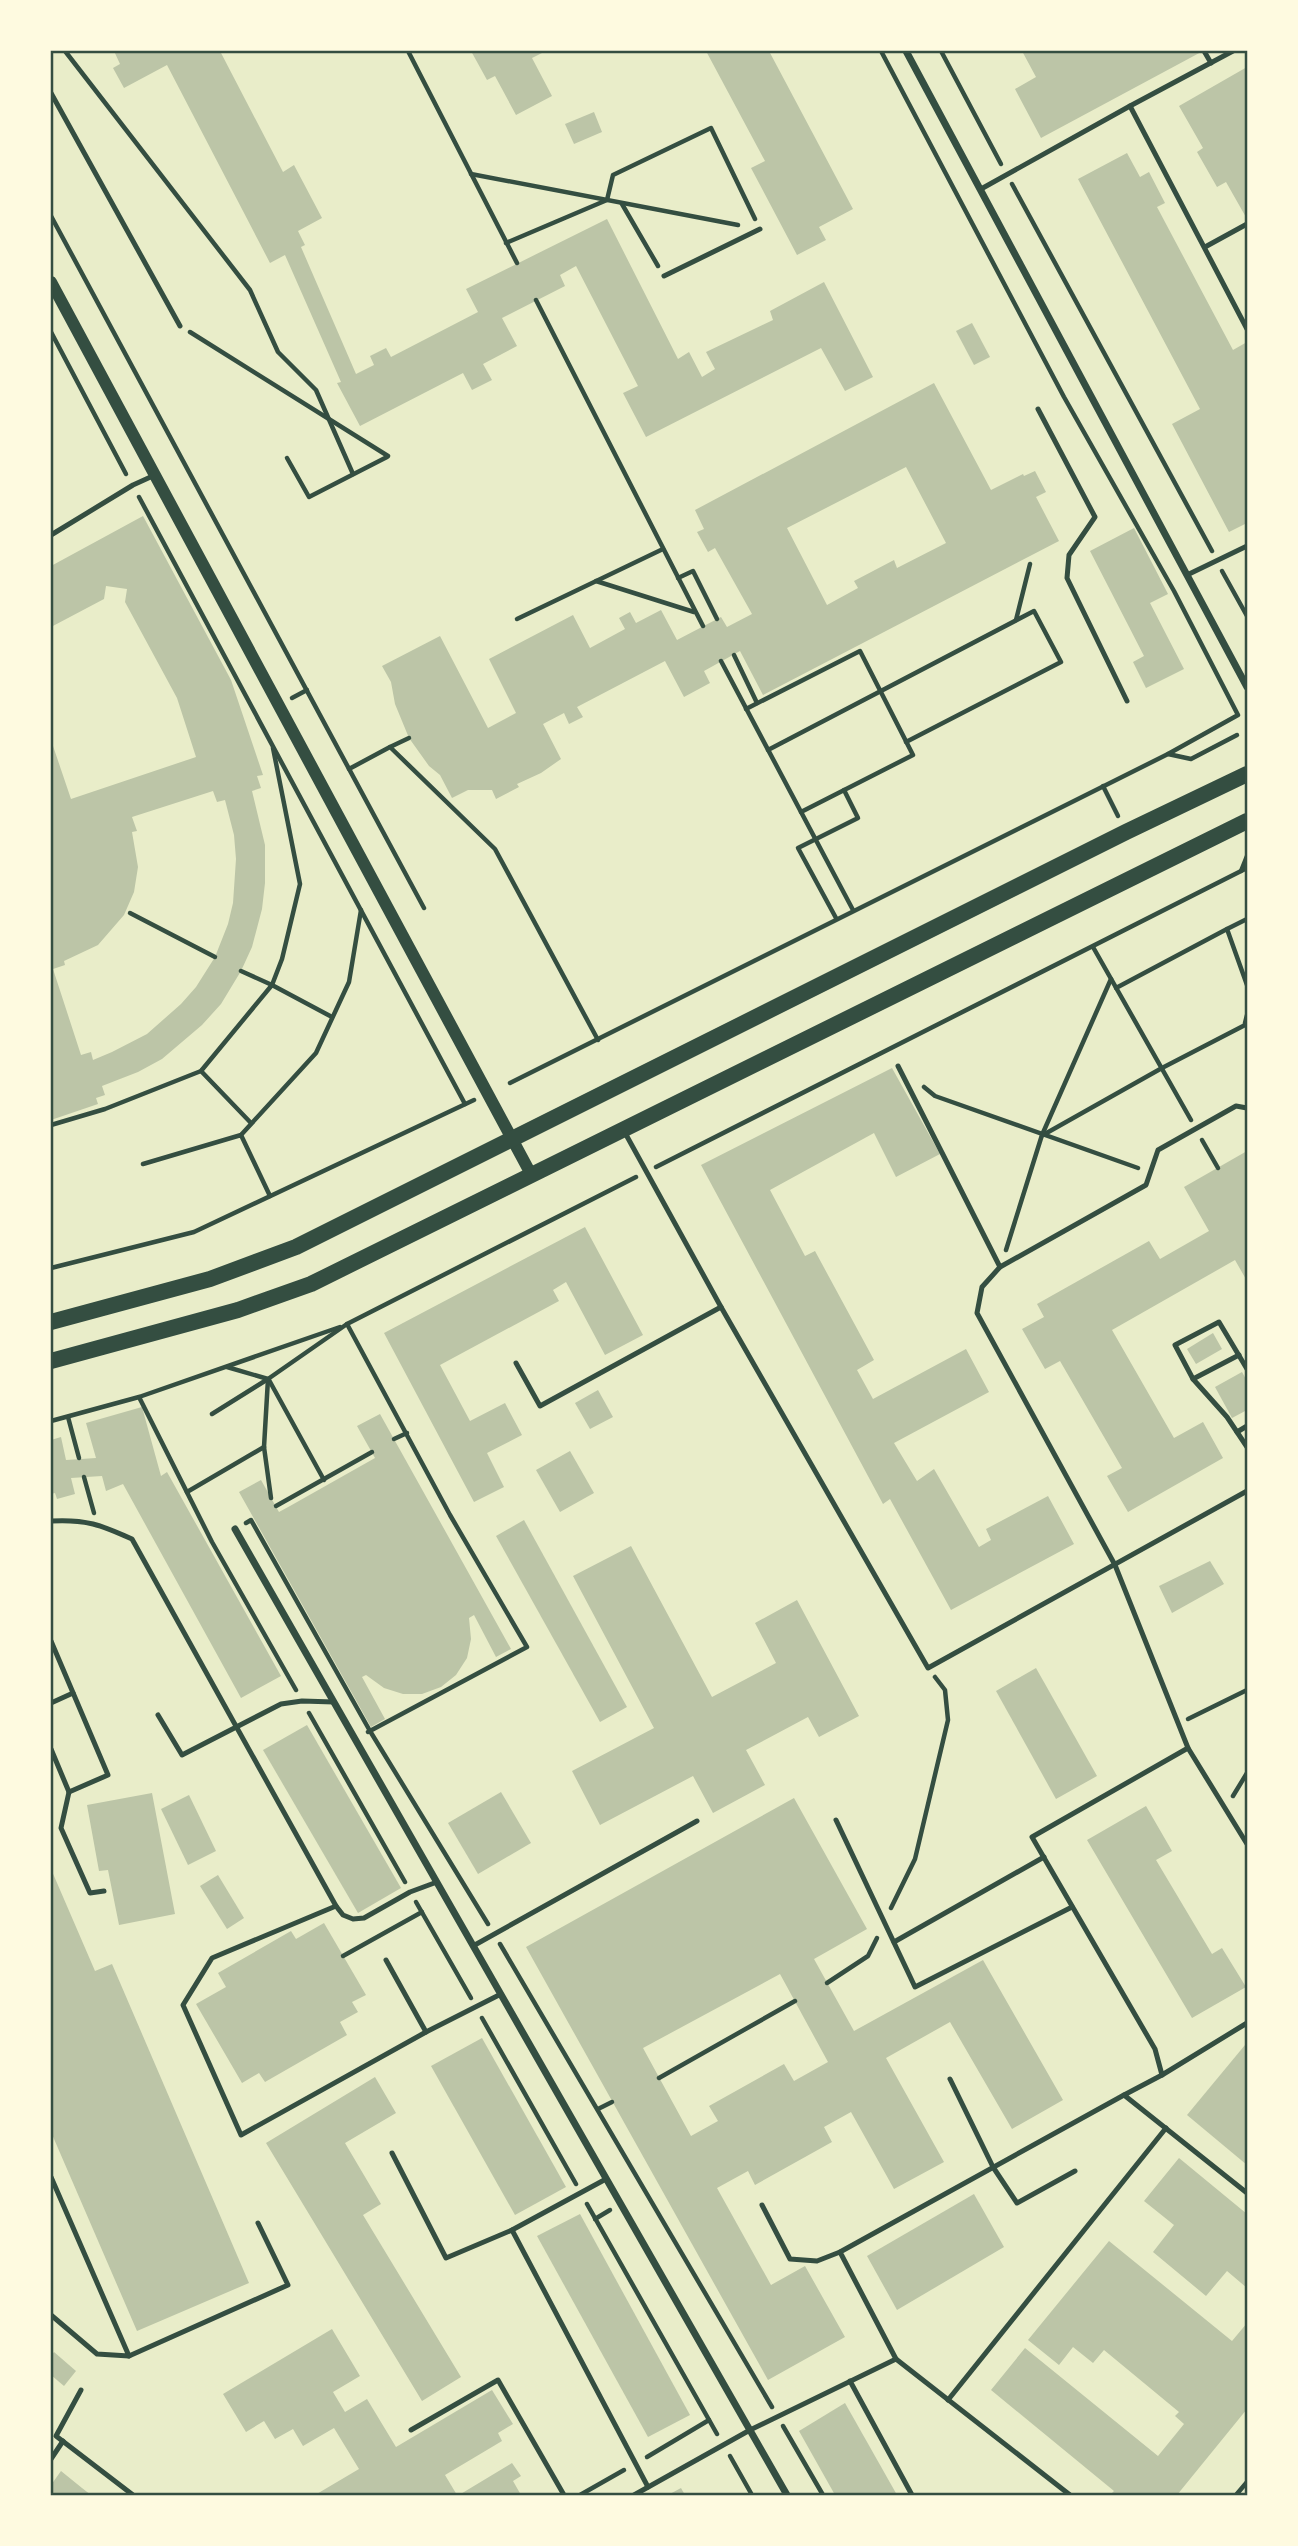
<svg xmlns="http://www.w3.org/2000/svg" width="1298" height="2546" viewBox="0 0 1298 2546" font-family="'Noto Sans',sans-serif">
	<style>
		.building { fill: #bcc5a7; fill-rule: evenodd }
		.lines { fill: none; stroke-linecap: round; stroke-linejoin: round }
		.path { stroke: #344e41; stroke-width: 4.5 }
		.service { stroke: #344e41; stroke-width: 5 }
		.minor { stroke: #344e41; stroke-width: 7 }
		.tertiary { stroke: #344e41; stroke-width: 12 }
		.primary { stroke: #344e41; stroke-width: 16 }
		.neatline { fill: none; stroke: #344e41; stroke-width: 2.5 }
	</style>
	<rect width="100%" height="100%" fill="#e9edc9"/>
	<g class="building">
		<polygon points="114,51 220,51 283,172 294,165 322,218 298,231 305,245 301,247 356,374 374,365 370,356 386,348 391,357 478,312 466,289 607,219 678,359 689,352 702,377 715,369 706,352 773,320 770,311 824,282 873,377 845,391 821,348 646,437 623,393 638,386 576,266 560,275 565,286 502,318 517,346 483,364 492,380 472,390 463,373 360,426 337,383 341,382 285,255 270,263 167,65 124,88 113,68 120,64"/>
		<polygon points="471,51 546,51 532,58 552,96 516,115 495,76 487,80"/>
		<polygon points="706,51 769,51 853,209 819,227 826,240 797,255 751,168 765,161"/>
		<polygon points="1022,51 1085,52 1203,51 1041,138 1015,89 1036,77"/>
		<polygon points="1247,67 1247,219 1226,182 1217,187 1197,152 1203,148 1179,106"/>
		<polygon points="594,112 602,132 574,144 565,124"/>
		<polygon points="1127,153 1140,177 1149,172 1165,203 1157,207 1233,350 1247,342 1247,523 1229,532 1172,424 1200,409 1078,179"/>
		<polygon points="972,323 990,357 974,365 956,331"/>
		<path d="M934 383 991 490 1023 474 1024 476 1035 471 1046 492 1036 497 1059 541 763 695 740 651 704 671 710 683 684 697 665 661 577 707 583 717 569 724 564 713 543 724 561 759 541 773 517 784 519 787 496 799 492 790H468L452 798 440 775 429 766 409 738 395 704 391 682 382 666 440 636 488 728 516 713 489 659 573 615 590 648 625 629 619 618 630 612 636 623 661 610 677 640 721 617 727 627 752 614 715 548 708 552 697 532 704 529 695 510ZM906 467 946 543 897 568 894 560 854 581 858 588 827 605 787 528Z"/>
		<path d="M143 516 231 680 263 775 257 776 261 788 252 791 265 845V883L262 909 252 947 241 971 221 1004 202 1025 162 1059 138 1072 102 1086 105 1095 96 1098 98 1104 51 1120V740L71 799 196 757 177 698 125 602 127 589 106 586 104 599 51 627V566ZM213 791 217 802 225 800 234 835 236 859 233 903 228 924 215 957 196 987 181 1004 147 1034 112 1052 93 1060 91 1052 81 1055 53 969 65 965 64 961 98 945 124 915 134 892 138 867 132 832 137 831 132 817Z"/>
		<polygon points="1134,528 1168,594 1150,603 1184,669 1146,688 1133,662 1144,656 1090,551"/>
		<polygon points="892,1068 940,1154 896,1177 874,1133 770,1190 805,1256 815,1251 874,1360 857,1370 873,1399 966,1349 989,1392 894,1443 917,1481 934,1469 979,1547 991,1540 986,1529 1048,1496 1074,1544 951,1610 890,1499 883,1504 701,1165"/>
		<polygon points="1247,1151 1247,1281 1235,1260 1112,1330 1174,1438 1203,1422 1223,1458 1128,1512 1107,1476 1122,1468 1060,1361 1045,1369 1022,1329 1044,1317 1037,1304 1149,1241 1160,1259 1209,1231 1184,1187"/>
		<polygon points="585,1227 643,1335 605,1355 566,1282 553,1290 559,1301 440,1365 470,1421 505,1403 522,1435 487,1453 504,1487 474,1502 384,1333"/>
		<polygon points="1213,1333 1222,1349 1196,1364 1187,1349"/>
		<polygon points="1242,1372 1247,1381 1247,1410 1232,1418 1215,1387"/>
		<polygon points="598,1390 613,1417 590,1429 575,1403"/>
		<polygon points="142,1407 161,1476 167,1472 281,1676 241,1698 123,1484 106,1491 102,1476 71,1478 75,1494 57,1499 55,1493 51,1494 51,1440 61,1437 66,1460 96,1458 86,1423"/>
		<polygon points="380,1414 511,1649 496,1657 474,1615 469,1618 471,1639 467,1658 456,1675 441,1687 422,1694 403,1694 384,1688 366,1675 362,1677 385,1719 371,1727 239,1492 261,1480 279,1512 290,1506 375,1458 357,1426"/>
		<polygon points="570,1451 594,1493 560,1512 536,1470"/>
		<polygon points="524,1520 627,1707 600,1722 496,1536"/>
		<polygon points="631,1546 712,1697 776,1663 755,1623 797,1600 859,1716 819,1737 808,1717 746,1750 765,1785 713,1813 693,1776 600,1825 572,1771 654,1728 573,1576"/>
		<polygon points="1210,1561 1224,1584 1172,1613 1159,1586"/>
		<polygon points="1036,1668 1097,1776 1056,1799 996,1691"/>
		<polygon points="307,1725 401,1888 358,1913 263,1750"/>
		<polygon points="501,1792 531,1843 478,1874 448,1823"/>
		<polygon points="152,1793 175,1914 119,1925 108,1870 99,1871 87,1805"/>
		<polygon points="189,1795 216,1851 188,1865 161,1809"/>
		<path d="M794 1798 867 1929 814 1959 854 2031 983 1960 1063 2100 1012 2129 950 2022 886 2058 944 2162 894 2189 851 2112 824 2127 832 2142 755 2185 748 2171 717 2188 771 2285 805 2266 845 2337 768 2380 526 1947ZM780 1974 828 2062 794 2081 784 2064 709 2106 718 2121 691 2136 643 2048Z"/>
		<polygon points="1146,1806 1172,1851 1156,1860 1212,1954 1222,1948 1246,1987 1192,2018 1087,1840"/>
		<polygon points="51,1869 95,1971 112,1964 249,2283 137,2331 51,2132"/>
		<polygon points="218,1875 244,1918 227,1929 200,1886"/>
		<polygon points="324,1923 366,1995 352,2002 358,2012 340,2022 347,2035 265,2082 259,2073 242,2083 196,2004 226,1987 218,1973 291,1931 296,1939"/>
		<polygon points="482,2038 566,2187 515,2215 431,2066"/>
		<polygon points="1245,2045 1247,2047 1247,2165 1187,2115"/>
		<polygon points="375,2077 396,2113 345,2143 381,2204 363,2215 461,2377 422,2401 266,2143"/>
		<polygon points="1179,2158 1247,2214 1247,2288 1227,2271 1206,2296 1153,2252 1174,2225 1144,2201"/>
		<polygon points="974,2194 1004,2247 897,2310 867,2256"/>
		<polygon points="580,2214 690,2415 648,2437 537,2236"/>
		<polygon points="1109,2241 1232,2341 1247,2323 1247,2409 1177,2495 1110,2495 1114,2491 991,2390 1025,2348 1158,2456 1184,2424 1175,2416 1179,2412 1104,2350 1093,2363 1073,2347 1059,2365 1028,2340"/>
		<polygon points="332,2329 360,2376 333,2392 345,2412 367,2399 396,2447 492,2390 513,2424 498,2433 502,2441 445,2475 457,2495 315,2495 359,2469 334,2428 303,2446 293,2429 275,2439 264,2421 246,2432 223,2394"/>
		<polygon points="54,2352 76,2371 64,2386 51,2375 51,2356"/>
		<polygon points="845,2403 897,2495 835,2495 799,2431"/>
		<polygon points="512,2463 521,2476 513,2481 521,2495 459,2495"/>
		<polygon points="61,2471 82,2488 91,2495 51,2495 51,2485"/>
		<polygon points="681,2488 685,2495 668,2495"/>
	</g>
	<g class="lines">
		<g class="path">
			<polyline points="65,51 250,290 278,352 316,390 353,474"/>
			<polyline points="408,51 517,263"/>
			<polyline points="941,51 1001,164"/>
			<polyline points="471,174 738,225"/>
			<polyline points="1012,184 1212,551"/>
			<polyline points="622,204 658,266"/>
			<polyline points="51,216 424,908"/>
			<polyline points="506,243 607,200 613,175 711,128 755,219"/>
			<polyline points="536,300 703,626"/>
			<polyline points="51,332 126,474"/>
			<polyline points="190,332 388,456"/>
			<polyline points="287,458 309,497 387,457"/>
			<polyline points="139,497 465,1104"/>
			<polyline points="1222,571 1247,616"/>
			<polyline points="678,578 693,571 717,619"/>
			<polyline points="596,581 694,612"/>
			<polyline points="517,619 663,549"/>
			<polyline points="1016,620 1030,564"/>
			<polyline points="734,655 757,703"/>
			<polyline points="721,661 853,910"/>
			<polyline points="292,698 307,690"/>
			<polyline points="746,709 860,651 913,755 801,812"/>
			<polyline points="390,747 409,738"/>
			<polyline points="768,750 1034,611 1061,662 906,742"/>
			<polyline points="1168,754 1191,759 1237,735"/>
			<polyline points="349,769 390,747 495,849 598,1040"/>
			<polyline points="1103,786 1118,816"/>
			<polyline points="1241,871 1247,856"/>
			<polyline points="130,913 215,957"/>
			<polyline points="836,918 798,848 858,818 844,790"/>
			<polyline points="1247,919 1227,929 1247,985"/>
			<polyline points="1093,947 1191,1120"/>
			<polyline points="241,971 272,985 332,1017"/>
			<polyline points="1116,988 1227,929"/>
			<polyline points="1245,1023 1247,1015"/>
			<polyline points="201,1071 251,1123"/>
			<polyline points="510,1083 1168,754 1238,715 1174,591 1064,397 881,51"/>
			<polyline points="924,1087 935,1096 1138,1168"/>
			<polyline points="51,1125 105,1109 201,1071 272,985 282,959 300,884 273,748"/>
			<polyline points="241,1135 316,1053 349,982 361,910"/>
			<polyline points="1043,1135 1162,1068 1247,1024"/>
			<polyline points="1202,1140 1218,1168"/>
			<polyline points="143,1164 241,1135 270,1196"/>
			<polyline points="656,1167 1247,868"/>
			<polyline points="1006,1250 1042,1135 1111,979"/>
			<polyline points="51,1268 194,1232 474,1100"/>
			<polyline points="347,1324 450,1515 527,1647 368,1732"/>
			<polyline points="227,1367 268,1379 264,1447 271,1498"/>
			<polyline points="269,1380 324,1480"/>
			<polyline points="139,1397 212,1542 296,1690"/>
			<polyline points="212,1414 268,1379 347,1324 636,1177"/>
			<polyline points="68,1417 79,1458"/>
			<polyline points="51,1421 139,1397 340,1327"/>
			<polyline points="394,1439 407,1433"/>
			<polyline points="84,1477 94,1513"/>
			<polyline points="187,1492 264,1447"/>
			<polyline points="276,1506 372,1452"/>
			<polyline points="246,1523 251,1520 370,1731 488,1924"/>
			<polyline points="309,1713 405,1882"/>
			<polyline points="1188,1719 1247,1690"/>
			<polyline points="1233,1796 1247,1773"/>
			<polyline points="416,1902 471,1998"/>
			<polyline points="891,1908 915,1859 948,1720 945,1690 935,1677"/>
			<polyline points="500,1944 772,2407"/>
			<polyline points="343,1956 422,1912"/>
			<polyline points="827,1983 868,1956 877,1938"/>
			<polyline points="482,2018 576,2184"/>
			<polyline points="659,2078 795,2001"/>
			<polyline points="598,2109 612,2102"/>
			<polyline points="587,2204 717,2434"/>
			<polyline points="595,2219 610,2210"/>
			<polyline points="783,2426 823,2495"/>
			<polyline points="730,2456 752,2495"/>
			<polyline points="647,2457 709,2420"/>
			<polyline points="580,2495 624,2470"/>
			<polyline points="1236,2495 1247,2482"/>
		</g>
		<g class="service">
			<polyline points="1204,51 1211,63"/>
			<polyline points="51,93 180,326"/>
			<polyline points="1130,106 1233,51"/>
			<polyline points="981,189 1130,106 1247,329"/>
			<polyline points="1205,247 1247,224"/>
			<polyline points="664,276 760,229"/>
			<polyline points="1038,409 1095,517 1069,555 1067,578 1127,701"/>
			<polyline points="51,535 133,485 155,475"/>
			<polyline points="1187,575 1247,546"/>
			<polyline points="898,1066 1000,1267"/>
			<polyline points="1247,1108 1236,1106 1158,1150 1146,1185 1000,1267 982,1287 977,1313 1115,1565 1188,1748 1247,1844"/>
			<polyline points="624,1131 721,1307 928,1668 1247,1491"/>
			<polyline points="516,1363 540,1406 721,1307"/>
			<polyline points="1247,1369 1219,1322 1175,1345 1193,1379 1227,1417 1247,1447"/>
			<polyline points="1193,1379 1239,1355"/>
			<polyline points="1237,1432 1247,1426"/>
			<path d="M51 1521C86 1519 101 1525 132 1539L336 1906"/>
			<polyline points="51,1641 108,1775 69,1792 51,1749"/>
			<polyline points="51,1703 73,1693"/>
			<polyline points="158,1715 182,1755 281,1704 302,1701 334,1702"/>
			<polyline points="1188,1748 1032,1837 1155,2049 1162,2075 1247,2023"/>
			<polyline points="69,1792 61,1828 90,1893 104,1891"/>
			<polyline points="836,1820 915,1987 1072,1907"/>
			<polyline points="894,1942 1044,1857"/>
			<polyline points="473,1946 697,1821"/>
			<polyline points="386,1960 426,2032 501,1994"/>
			<polyline points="426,2032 241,2135 183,2005 212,1958 336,1906 343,1915 353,1919 364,1918 410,1892 437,1882"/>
			<polyline points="1162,2075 1124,2095 1247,2193"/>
			<polyline points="950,2079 993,2167 1017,2203 1075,2171"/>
			<polyline points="392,2153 446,2258 512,2230 606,2179"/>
			<polyline points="51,2177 129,2356 97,2354 51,2315"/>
			<polyline points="762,2205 790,2259 817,2261 840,2252"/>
			<polyline points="512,2230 648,2487"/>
			<polyline points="129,2356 288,2285 258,2223"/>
			<polyline points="896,2359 1070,2495"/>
			<polyline points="850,2381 912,2495"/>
			<polyline points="81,2390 56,2436 133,2495"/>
			<polyline points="948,2400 1166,2128"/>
			<polyline points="411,2430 498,2380 564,2495"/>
			<polyline points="51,2459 63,2441"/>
			<polyline points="634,2495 750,2430 896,2359 840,2252 1124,2095"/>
		</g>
		<g class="minor">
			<polyline points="906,51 1247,687"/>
			<polyline points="235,1529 787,2495"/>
		</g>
		<polyline class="tertiary" points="51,282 532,1176"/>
		<g class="primary">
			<polyline points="51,1322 210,1279 296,1247 1126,832 1247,774"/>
			<polyline points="51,1361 238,1310 311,1284 1247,821"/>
		</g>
	</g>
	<rect width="1298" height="2546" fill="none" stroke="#fefae0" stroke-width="105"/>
	<rect x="52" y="52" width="1194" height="2442" class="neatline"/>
</svg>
